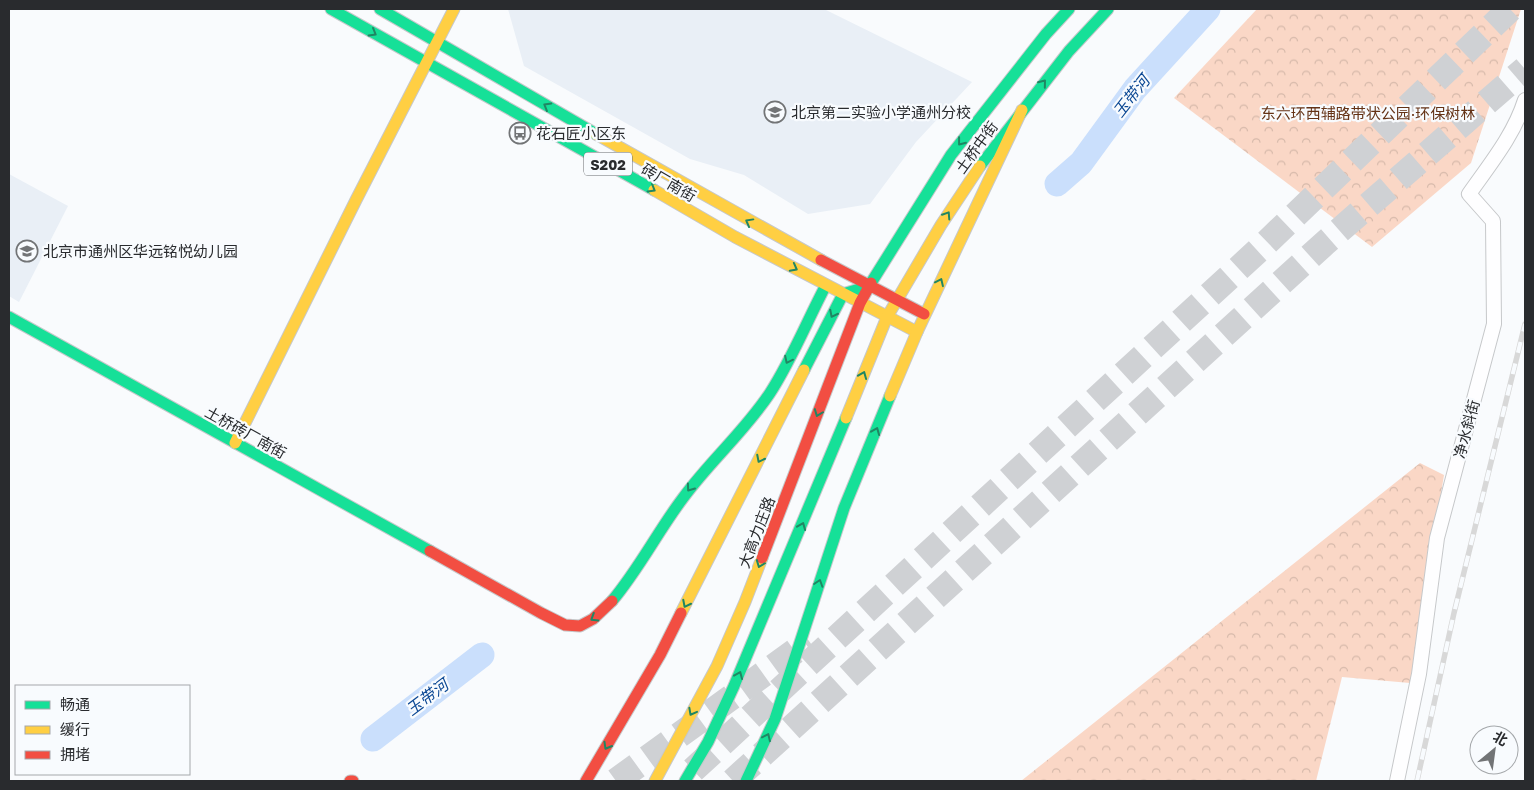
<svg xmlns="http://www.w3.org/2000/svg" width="1534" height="790" viewBox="0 0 1534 790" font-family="'Golos Text','Noto Sans SC',sans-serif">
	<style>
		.built { fill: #e9eff6 }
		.forest { fill: url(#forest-crowns) }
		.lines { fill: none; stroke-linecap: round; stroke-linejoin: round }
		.river { stroke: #cadffc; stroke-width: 25 }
		.highway-tunnel { stroke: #cfd1d4; stroke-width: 26; stroke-dasharray: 26 13; stroke-linecap: butt }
		.street-casing { stroke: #c6c8ca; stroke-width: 16 }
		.fast-casing { stroke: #c6c8ca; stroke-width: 13 }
		.slow-casing { stroke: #c6c8ca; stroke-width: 13 }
		.jam-casing { stroke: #c6c8ca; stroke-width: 13 }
		.street { stroke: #fefeff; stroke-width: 14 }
		.fast { stroke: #16e098; stroke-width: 11 }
		.slow { stroke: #ffcf43; stroke-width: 11 }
		.jam { stroke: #f24e42; stroke-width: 11 }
		.rail-casing { stroke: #d8d8d8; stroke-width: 5.5 }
		.rail { stroke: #f8fbfe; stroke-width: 4; stroke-dasharray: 11; stroke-linecap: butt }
		.oneway { stroke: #208663 }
		.labels { text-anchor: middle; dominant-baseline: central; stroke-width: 4.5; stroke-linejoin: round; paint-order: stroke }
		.shield { fill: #f8fbfe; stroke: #67696c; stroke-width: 1 }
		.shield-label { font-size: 14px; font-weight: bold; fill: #292b2e }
		.poi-label { font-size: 15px; fill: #292b2e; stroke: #f8fbfe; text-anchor: start }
		.park-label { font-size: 15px; fill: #643215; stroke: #f8fbfe }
		.street-label { font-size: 15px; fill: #292b2e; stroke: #f8fbfe }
		.water-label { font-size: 16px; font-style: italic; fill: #0b4894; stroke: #f8fbfe }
	</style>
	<defs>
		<pattern id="forest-crowns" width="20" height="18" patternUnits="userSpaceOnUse" patternTransform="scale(1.25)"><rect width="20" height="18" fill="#fad7c6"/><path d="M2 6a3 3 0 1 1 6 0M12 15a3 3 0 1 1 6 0" fill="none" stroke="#d6b9aa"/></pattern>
	</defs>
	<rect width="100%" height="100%" fill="#f9fbfd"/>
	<g class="built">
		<polygon points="508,9 824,9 972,82 916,142 870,204 808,214 744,175 690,159 524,66"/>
		<polygon points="9,174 68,206 19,302 9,296"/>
	</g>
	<g class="forest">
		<polygon points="1257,9 1521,9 1471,163 1372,247 1174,98"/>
		<polygon points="1420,463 1444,475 1410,683 1342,677 1316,781 1021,781"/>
	</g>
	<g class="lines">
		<g class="river">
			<polyline points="1057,184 1081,163 1135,89 1208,9"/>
			<polyline points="373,739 482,655"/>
		</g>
		<g class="highway-tunnel">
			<polyline points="693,770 1263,246 1510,9"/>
			<polyline points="616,781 809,641"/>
			<polyline points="733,781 1325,243 1525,69"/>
		</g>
		<g class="street-casing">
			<path id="street" d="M1397 781 1419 674 1437 538 1494 324 1493 221 1469 194C1490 164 1514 135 1525 100"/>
		</g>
		<g class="fast-casing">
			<g id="fast">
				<polyline points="331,9 654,190"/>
				<polyline points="380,9 596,134"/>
				<polyline points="980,166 1069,51 1108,9"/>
				<polyline points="871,283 951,155 1046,34 1069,9"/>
				<polyline points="9,317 430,551"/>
				<polyline points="804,370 843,294 869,286"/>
				<path d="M612 601C639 569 658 531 683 498 710 461 745 431 770 393 792 359 807 321 826 285"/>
				<polyline points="685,781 708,742 734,686 846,418"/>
				<polyline points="746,781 775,719 844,508 890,396"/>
			</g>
		</g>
		<g class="slow-casing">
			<g id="slow">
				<polyline points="596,134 821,260"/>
				<polyline points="654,190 735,237 917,332"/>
				<polyline points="890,396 917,332 1022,110"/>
				<polyline points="846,418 887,317 941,225 980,166"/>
				<polyline points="235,443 356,200 454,9"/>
				<polyline points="681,613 804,370"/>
				<polyline points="655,781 717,666 745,602 762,558"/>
			</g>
		</g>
		<g class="jam-casing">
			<g id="jam">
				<polyline points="821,260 924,314"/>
				<polyline points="430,551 541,613 565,625 580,626 593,619 612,601"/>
				<polyline points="762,558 860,303 871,283"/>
				<polyline points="350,781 353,781"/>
				<polyline points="586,781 660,655 681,613"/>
			</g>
		</g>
		<use href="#street" class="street"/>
		<use href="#fast" class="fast"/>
		<use href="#slow" class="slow"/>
		<use href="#jam" class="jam"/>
		<g class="rail-casing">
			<polyline id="rail" points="1417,781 1454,613 1525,324"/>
		</g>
		<use href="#rail" class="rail"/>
	</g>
	<defs><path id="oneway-chevron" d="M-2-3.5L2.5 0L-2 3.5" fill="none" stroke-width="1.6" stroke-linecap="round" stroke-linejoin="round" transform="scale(1.25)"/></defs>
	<g class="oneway">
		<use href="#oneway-chevron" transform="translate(373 33) rotate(30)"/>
		<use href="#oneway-chevron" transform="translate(1043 83) rotate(-51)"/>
		<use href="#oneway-chevron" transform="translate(547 106) rotate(-150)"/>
		<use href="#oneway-chevron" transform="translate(961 142) rotate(128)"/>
		<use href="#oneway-chevron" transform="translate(652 189) rotate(30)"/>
		<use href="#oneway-chevron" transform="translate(947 215) rotate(-57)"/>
		<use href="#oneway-chevron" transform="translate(749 222) rotate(-151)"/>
		<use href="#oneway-chevron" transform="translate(794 268) rotate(28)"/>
		<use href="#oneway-chevron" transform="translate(940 282) rotate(-65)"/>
		<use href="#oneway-chevron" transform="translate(833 314) rotate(117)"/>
		<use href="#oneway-chevron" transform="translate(788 360) rotate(116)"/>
		<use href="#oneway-chevron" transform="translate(863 375) rotate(-68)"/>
		<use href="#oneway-chevron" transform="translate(818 413) rotate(111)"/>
		<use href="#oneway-chevron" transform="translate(876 431) rotate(-68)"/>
		<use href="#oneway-chevron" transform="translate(760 459) rotate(117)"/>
		<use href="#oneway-chevron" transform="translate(690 488) rotate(126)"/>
		<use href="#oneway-chevron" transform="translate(802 526) rotate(-68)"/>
		<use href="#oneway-chevron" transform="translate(760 564) rotate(111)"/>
		<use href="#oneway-chevron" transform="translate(819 583) rotate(-72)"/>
		<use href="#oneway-chevron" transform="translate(686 604) rotate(117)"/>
		<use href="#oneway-chevron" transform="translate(594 618) rotate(148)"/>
		<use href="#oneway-chevron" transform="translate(739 675) rotate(-67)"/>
		<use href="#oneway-chevron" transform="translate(692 712) rotate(118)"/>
		<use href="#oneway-chevron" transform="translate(767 737) rotate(-65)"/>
		<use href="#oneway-chevron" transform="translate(607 746) rotate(120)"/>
	</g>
	<defs>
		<g id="school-ring" transform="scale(1.125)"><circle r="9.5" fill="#f8fbfe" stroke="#727476" stroke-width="1.5"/><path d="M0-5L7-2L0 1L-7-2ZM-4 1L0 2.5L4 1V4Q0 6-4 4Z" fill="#727476"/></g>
		<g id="bus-ring" transform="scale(1.125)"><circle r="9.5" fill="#f8fbfe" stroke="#727476" stroke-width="1.5"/><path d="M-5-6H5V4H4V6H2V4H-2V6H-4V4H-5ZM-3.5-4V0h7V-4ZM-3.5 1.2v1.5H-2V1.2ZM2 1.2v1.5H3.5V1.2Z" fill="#727476"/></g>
	</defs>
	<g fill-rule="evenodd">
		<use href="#school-ring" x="775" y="112"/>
		<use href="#bus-ring" x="520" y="133"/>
		<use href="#school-ring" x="27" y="251"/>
	</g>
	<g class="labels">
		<rect class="shield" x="584" y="152.5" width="48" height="23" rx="4"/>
		<g class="shield-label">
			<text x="608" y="164">S202</text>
		</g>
		<g class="poi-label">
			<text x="791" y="112">北京第二实验小学通州分校</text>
			<text x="536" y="133">花石匠小区东</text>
			<text x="43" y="251">北京市通州区华远铭悦幼儿园</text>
		</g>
		<g class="park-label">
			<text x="1368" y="113">东六环西辅路带状公园·环保树林</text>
		</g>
		<g class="street-label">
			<text transform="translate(976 147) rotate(-54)">土桥中街</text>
			<text transform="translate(669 182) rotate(30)">砖厂南街</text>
			<text transform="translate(1466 429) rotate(-75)">净水斜街</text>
			<text transform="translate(246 432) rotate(29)">土桥砖厂南街</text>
			<text transform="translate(756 532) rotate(-69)">大高力庄路</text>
		</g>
		<g class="water-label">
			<text transform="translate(1131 96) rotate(-52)">玉带河</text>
			<text transform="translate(427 697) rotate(-37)">玉带河</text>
		</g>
	</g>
	<rect width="1534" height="790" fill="none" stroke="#292b2e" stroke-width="20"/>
	<rect x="15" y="685" width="175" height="90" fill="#f8fbfe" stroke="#a5a8ab"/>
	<rect x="25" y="701" width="25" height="8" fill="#16e098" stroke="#a5a8ab"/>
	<text x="60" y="710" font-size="15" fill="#292b2e">畅通</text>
	<rect x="25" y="726" width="25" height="8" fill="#ffcf43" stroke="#a5a8ab"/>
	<text x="60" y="735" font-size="15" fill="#292b2e">缓行</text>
	<rect x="25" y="751" width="25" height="8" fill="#f24e42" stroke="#a5a8ab"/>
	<text x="60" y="760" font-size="15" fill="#292b2e">拥堵</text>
	<g transform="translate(1494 750) rotate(29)"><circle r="24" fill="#f8fbfe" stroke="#a5a8ab"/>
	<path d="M0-4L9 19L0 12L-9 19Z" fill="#727476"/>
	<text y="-8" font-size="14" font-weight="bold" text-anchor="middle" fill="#292b2e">北</text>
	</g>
</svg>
